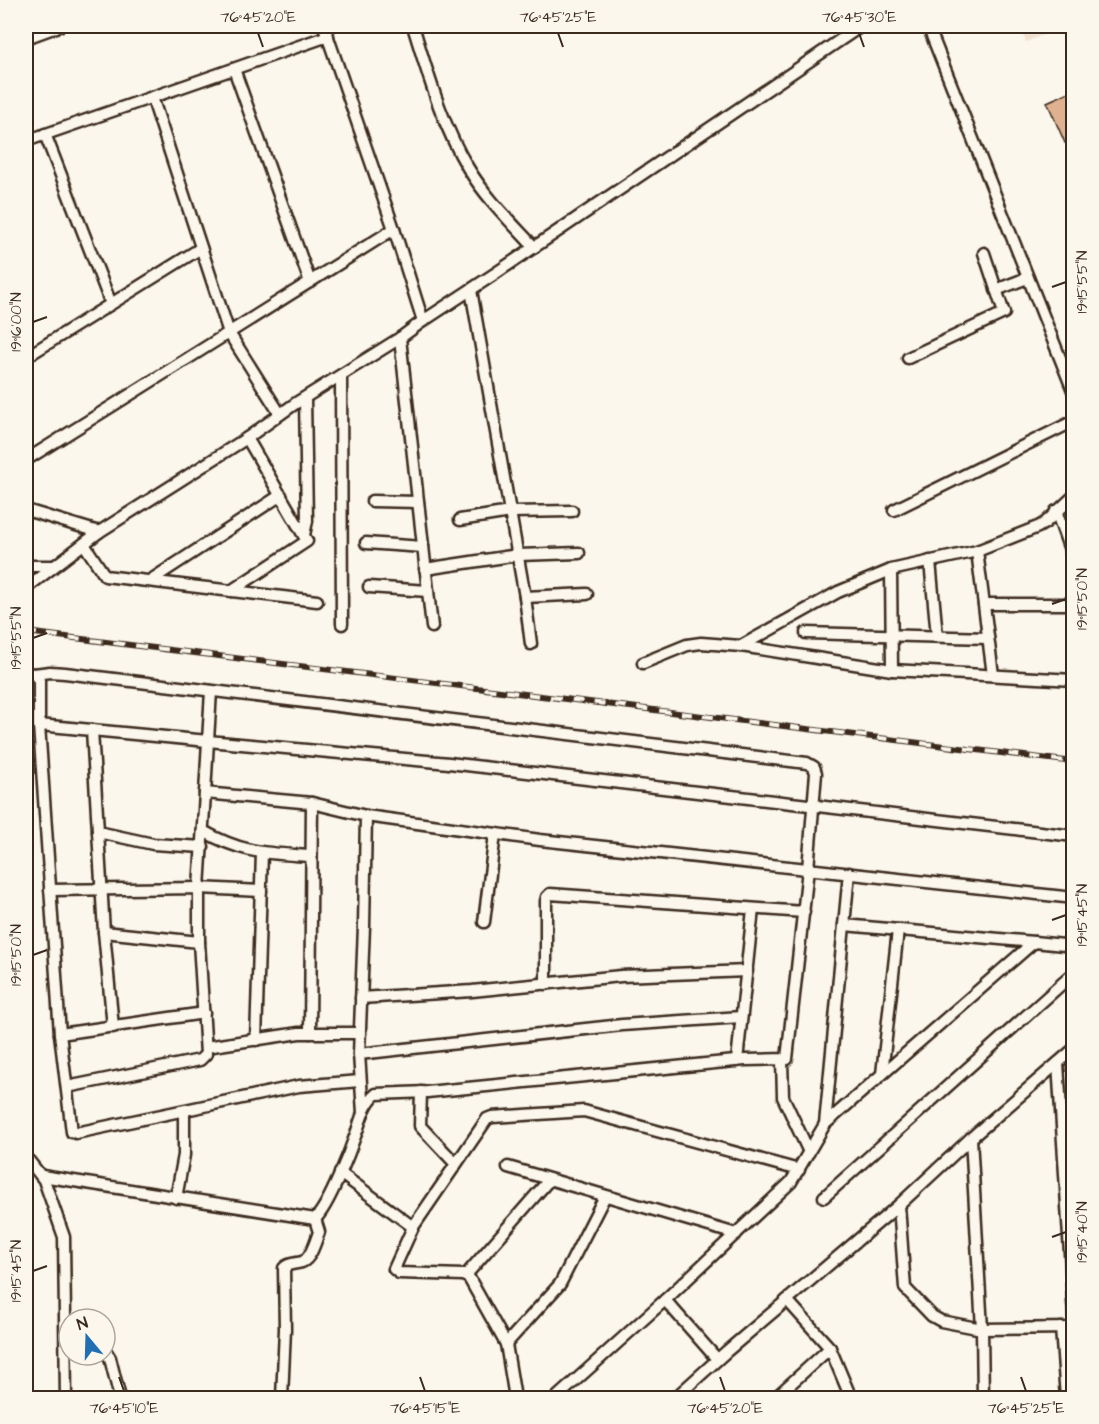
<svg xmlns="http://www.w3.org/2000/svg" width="1099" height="1424" viewBox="0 0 1099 1424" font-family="'Architects Daughter',sans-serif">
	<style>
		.built { fill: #f3e2d0 }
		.building { fill: #dfb190; stroke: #3b2a1e; stroke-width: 1.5 }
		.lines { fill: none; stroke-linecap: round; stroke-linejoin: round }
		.street-casing { stroke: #3b2a1e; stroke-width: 15 }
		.street { stroke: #fbf7ec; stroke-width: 10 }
		.rail-casing { stroke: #3b2a1e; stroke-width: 6 }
		.rail { stroke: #fbf7ec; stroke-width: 4; stroke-dasharray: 11; stroke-linecap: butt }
		.ticks { fill: none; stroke: #3b2a1e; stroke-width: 2 }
		.neatline { fill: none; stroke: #3b2a1e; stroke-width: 2 }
		.ticks-label { font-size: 15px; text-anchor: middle; fill: #3b2a1e }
	</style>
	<rect width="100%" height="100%" fill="#fbf7ec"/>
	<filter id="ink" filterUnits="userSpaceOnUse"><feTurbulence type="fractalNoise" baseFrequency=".0167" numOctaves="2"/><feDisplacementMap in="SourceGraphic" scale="12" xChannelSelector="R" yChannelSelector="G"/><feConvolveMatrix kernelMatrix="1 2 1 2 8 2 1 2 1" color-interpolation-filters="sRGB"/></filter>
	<g filter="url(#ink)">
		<polygon class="built" points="1019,26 1065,26 1026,42"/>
		<polygon class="building" points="1074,90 1074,140 1065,143 1047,102"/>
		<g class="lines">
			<g class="street-casing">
				<g id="street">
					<polyline points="324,26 394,229 423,321"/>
					<path d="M413 26C428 74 442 125 468 168 486 198 511 222 534 247"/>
					<polyline points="928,26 1074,393"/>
					<polyline points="26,38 59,26"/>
					<polyline points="234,69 310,282"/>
					<polyline points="152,97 229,333 280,414"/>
					<polyline points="45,134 111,304"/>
					<polyline points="26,141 328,36"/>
					<polyline points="471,290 525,597 531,644"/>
					<polyline points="996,290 1027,278"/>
					<polyline points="400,338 432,627"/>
					<polyline points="26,357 201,248"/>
					<polyline points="908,358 1004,313 984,253"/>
					<polyline points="341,376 342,624"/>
					<polyline points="26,460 394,229"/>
					<polyline points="372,501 418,502"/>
					<polyline points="26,510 99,532"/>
					<polyline points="894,510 1074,421"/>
					<polyline points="1056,511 1074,561"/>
					<polyline points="460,520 510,512 572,511"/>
					<polyline points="304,535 307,521 305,398"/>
					<polyline points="366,543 423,547"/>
					<polyline points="84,544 105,576 317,601"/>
					<polyline points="977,551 993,675"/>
					<polyline points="930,561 937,636"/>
					<polyline points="26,566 54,566"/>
					<polyline points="425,569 518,555 579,553"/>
					<polyline points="891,570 892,670"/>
					<polyline points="151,580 281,495"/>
					<polyline points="369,587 428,591"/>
					<polyline points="26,588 99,532 247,438 296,403 400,338 423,321 496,273 861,26"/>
					<polyline points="231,591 307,541 247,438"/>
					<polyline points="525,597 587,594"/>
					<polyline points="984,604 1074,604"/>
					<polyline points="806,633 988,638"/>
					<polyline points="741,646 838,592 891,570 977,551 1038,527 1045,523 1074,496"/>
					<polyline points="643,663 687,645 701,643 741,646 892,670 1074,680"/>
					<polyline points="26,673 34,674 39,680 39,725 60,1034 72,1132 76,1133 299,1086 360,1081"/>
					<path d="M34 674 50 672 65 673 807 763 814 767 816 773 808 869 787 1059 745 1060 427 1092 376 1094C365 1103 361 1119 357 1131 350 1151 329 1206 315 1219L42 1176"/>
					<polyline points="39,725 208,741 211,691"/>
					<polyline points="92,730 104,932 113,1027"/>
					<path d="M203 831C244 854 266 853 311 856"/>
					<polyline points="98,832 153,844 203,847"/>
					<polyline points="1074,836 449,763 208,741 205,793 312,803 366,816 540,840 1074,898"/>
					<polyline points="50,890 199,888 261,891"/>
					<polyline points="484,922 495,834"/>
					<polyline points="844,925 1034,942"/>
					<polyline points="104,932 199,942"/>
					<polyline points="546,984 546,901 547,897 550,894 804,912"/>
					<polyline points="361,998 472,991 621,976 747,971"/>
					<polyline points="310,1033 312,803"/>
					<polyline points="60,1034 204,1013"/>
					<polyline points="256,1040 262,853"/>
					<polyline points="206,1047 299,1033 360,1033"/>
					<polyline points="359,1054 622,1025 741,1017"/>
					<polyline points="782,1060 783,1097 809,1152"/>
					<polyline points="737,1061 753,909"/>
					<polyline points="1058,1063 1074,1317"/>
					<polyline points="882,1074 898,930"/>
					<polyline points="67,1087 200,1060 206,1054 199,942 199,888 205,793"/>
					<polyline points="421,1092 420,1126 455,1163"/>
					<polyline points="363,1113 359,1054 364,926 366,816"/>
					<polyline points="825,1124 1034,942 1074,946"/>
					<polyline points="971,1138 982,1329 983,1398"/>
					<polyline points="26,1157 44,1180 64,1237 66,1398"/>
					<polyline points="508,1167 736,1234"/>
					<polyline points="340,1173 413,1227"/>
					<polyline points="824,1197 1074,973"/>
					<polyline points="176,1198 184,1155 184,1112"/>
					<polyline points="899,1205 905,1288 932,1316 941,1321 982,1329 1074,1328"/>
					<polyline points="466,1275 549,1180"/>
					<polyline points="787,1300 830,1348 851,1398"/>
					<polyline points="1061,1328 1066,1398"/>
					<polyline points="506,1344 560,1284 605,1196"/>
					<polyline points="105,1350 110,1358 120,1398"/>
					<polyline points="717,1359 665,1300 791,1182 825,1124 849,873"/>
					<path d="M282 1398 285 1329 284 1268C289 1263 295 1264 302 1262 311 1259 316 1240 319 1232L315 1219"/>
					<polyline points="515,1398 506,1344 469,1278 463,1275 399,1273 394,1269 413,1227 487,1119 492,1117 584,1111 799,1170"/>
					<polyline points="556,1398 665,1300"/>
					<polyline points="675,1398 727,1351 899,1205 971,1138 1074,1049"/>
					<polyline points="775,1398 830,1348"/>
				</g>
			</g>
			<use href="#street" class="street"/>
			<g class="rail-casing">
				<polyline id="rail" points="26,632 1074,762"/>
			</g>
			<use href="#rail" class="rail"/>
		</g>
	</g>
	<path class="ticks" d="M258 33 263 47M558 33 563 47M859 33 864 47M1052 287 1066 282M33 322 47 317M1052 604 1066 599M33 638 47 633M1052 920 1066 915M33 955 47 950M1052 1237 1066 1232M33 1271 47 1266M119 1377 124 1391M420 1377 425 1391M720 1377 725 1391M1021 1377 1026 1391"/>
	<rect width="1099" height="1424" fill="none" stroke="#fbf7ec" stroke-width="66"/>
	<g transform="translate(87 1337) rotate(341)"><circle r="28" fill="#fbf7ec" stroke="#aea59a" stroke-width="1.5"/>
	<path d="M0-4.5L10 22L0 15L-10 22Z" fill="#1f6fb2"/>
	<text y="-9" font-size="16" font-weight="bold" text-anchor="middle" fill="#3b2a1e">N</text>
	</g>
	<rect x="33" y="33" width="1033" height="1358" class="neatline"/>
	<g class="ticks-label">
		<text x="258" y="22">76°45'20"E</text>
		<text x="558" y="22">76°45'25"E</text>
		<text x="859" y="22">76°45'30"E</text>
		<text transform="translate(1082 282) rotate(-90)" y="5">19°15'55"N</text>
		<text transform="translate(16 322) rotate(-90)" y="5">19°16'00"N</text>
		<text transform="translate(1082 599) rotate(-90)" y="5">19°15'50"N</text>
		<text transform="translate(16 638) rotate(-90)" y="5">19°15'55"N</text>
		<text transform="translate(1082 915) rotate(-90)" y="5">19°15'45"N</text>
		<text transform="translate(16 955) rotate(-90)" y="5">19°15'50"N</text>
		<text transform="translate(1082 1232) rotate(-90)" y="5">19°15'40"N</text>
		<text transform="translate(16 1271) rotate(-90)" y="5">19°15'45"N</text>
		<text x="124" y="1413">76°45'10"E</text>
		<text x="425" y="1413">76°45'15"E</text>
		<text x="725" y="1413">76°45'20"E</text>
		<text x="1026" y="1413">76°45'25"E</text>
	</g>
</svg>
